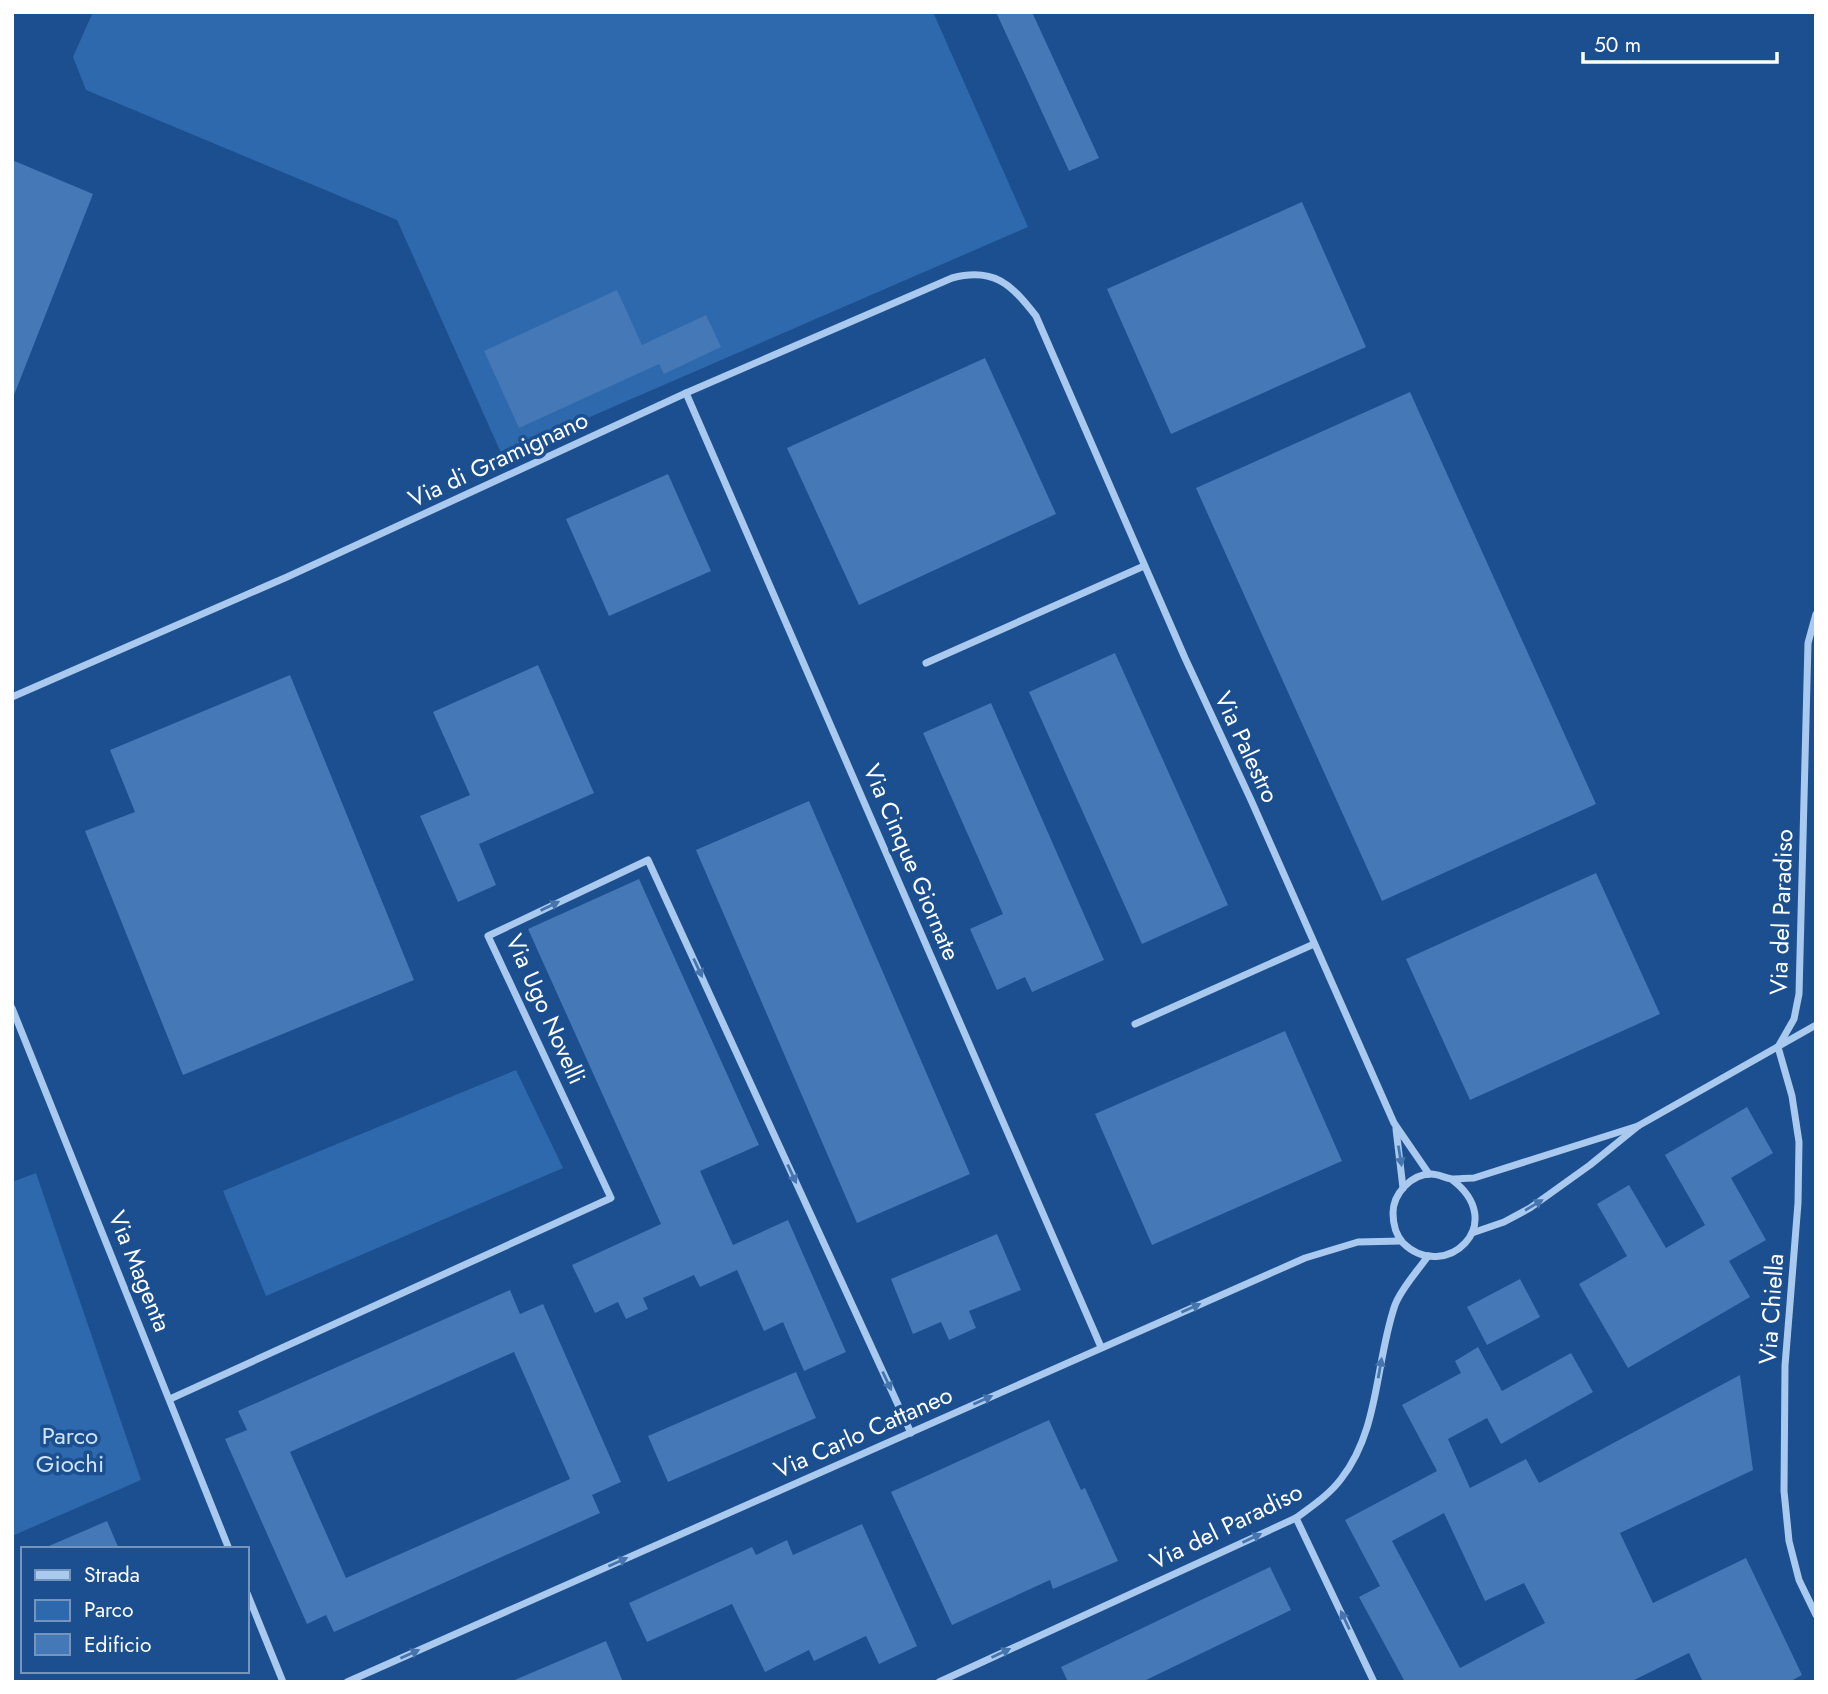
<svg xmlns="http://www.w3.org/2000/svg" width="1828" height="1694" viewBox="0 0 1828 1694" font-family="Jost,sans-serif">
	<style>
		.green { fill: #2e69ad }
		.building { fill: #4478b7; fill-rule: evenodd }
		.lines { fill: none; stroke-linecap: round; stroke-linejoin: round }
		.minor { stroke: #a9c9ee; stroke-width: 7 }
		.oneway { fill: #4674ac }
		.labels { text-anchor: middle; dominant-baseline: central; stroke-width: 7; stroke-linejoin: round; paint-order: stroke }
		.street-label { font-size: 24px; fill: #fff; stroke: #1b4f8f }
		.park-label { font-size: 24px; fill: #cfe3fa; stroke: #1b4f8f }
	</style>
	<rect width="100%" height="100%" fill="#1b4f8f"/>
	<g class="green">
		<polygon points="93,12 933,12 1028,227 502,455 397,220 86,90 73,57"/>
		<polygon points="516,1070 563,1168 266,1296 223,1191"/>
		<polygon points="36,1173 141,1480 12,1536 12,1182"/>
	</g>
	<g class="building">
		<polygon points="996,12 1032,12 1099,158 1069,171"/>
		<polygon points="12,160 93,194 14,395 12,395"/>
		<polygon points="1302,202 1366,347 1171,434 1107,289"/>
		<polygon points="617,290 642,345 706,315 721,347 664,374 659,364 519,428 484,351"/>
		<polygon points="985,358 1056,514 859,605 787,448"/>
		<polygon points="1410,392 1596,804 1382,901 1196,488"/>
		<polygon points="668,474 711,571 609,616 566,519"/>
		<polygon points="1115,653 1228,905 1142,944 1029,692"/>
		<polygon points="538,665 594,793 479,844 496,885 458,902 420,816 470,795 433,712"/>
		<polygon points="290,675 414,980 183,1075 85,831 135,812 110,750"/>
		<polygon points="991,703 1104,960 1032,992 1025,977 997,990 970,929 1003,914 923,733"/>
		<polygon points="809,801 970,1174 857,1223 696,850"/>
		<polygon points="1596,873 1660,1014 1470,1100 1406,959"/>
		<polygon points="639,879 759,1145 700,1171 733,1245 788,1220 846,1352 804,1371 783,1322 764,1331 737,1270 700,1287 694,1275 643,1298 648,1309 626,1319 618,1302 595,1313 572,1265 661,1224 528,929"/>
		<polygon points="1285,1031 1342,1161 1152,1245 1095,1114"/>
		<polygon points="1747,1107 1773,1153 1731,1178 1766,1240 1729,1261 1750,1297 1628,1368 1579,1284 1627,1256 1597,1204 1629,1185 1666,1248 1705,1225 1665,1155"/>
		<polygon points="997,1234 1021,1290 969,1311 976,1328 949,1340 941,1322 913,1334 891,1279"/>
		<polygon points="1520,1279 1540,1317 1487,1345 1467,1307"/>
		<path d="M510 1290 520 1314 543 1304 621 1482 592 1495 600 1513 334 1632 326 1615 307 1624 225 1439 247 1430 238 1411ZM514 1352 570 1479 346 1578 290 1452Z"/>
		<path d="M1478 1347 1502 1391 1571 1353 1593 1392 1501 1444 1487 1418 1448 1439 1470 1488 1526 1459 1539 1483 1740 1375 1753 1470 1620 1533 1653 1603 1746 1558 1802 1675 1789 1682H1703L1689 1653 1630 1682H1405L1359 1597 1380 1586 1345 1520 1437 1471 1402 1405 1461 1373 1455 1361ZM1444 1513 1485 1601 1524 1583 1545 1623 1460 1668 1392 1541Z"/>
		<polygon points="796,1372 816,1418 668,1482 648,1436"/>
		<polygon points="1049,1420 1081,1490 1085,1488 1118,1561 1053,1589 1050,1580 952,1625 891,1492"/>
		<polygon points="107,1521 119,1549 42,1549"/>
		<polygon points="862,1524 917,1646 879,1664 866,1636 814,1661 809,1650 765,1672 732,1604 647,1642 629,1603 752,1547 756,1555 787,1540 793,1555"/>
		<polygon points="1270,1567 1291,1610 1142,1682 1068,1682 1061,1667"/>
		<polygon points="606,1641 623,1682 510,1682"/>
	</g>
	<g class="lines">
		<g class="minor">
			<polyline points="686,393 1101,1347"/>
			<polyline points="926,663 1144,566"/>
			<path d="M12 697 287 577 686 393 952 278C994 267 1011 284 1036 316L1185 658 1251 800 1394 1123 1429 1174"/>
			<polyline points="12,1008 229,1549"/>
			<polyline points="1135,1024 1314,944"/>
			<polyline points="1778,1047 1792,1096 1799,1142 1798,1203 1785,1366 1784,1491 1789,1541 1799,1580 1816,1615"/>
			<polyline points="1778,1047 1794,1019 1799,994 1808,643 1816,614"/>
			<polyline points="1396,1129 1403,1188"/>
			<path d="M1451 1179C1511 1223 1445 1284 1403 1243 1396 1235 1393 1224 1393 1213 1393 1194 1411 1174 1431 1174 1438 1174 1445 1178 1452 1179 1459 1179 1467 1178 1474 1178L1638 1126"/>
			<polyline points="1472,1233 1504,1222 1530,1208 1590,1165 1638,1126 1816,1025"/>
			<polyline points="170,1399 611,1198 488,936 648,860 911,1433"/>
			<polyline points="1296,1518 1374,1682"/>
			<polyline points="247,1593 283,1682"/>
			<polyline points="347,1682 1305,1258 1358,1242 1401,1241"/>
			<path d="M939 1682 1296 1518C1312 1506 1329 1495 1341 1479 1380 1429 1375 1363 1395 1305 1402 1287 1417 1272 1428 1256"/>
		</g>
	</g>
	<defs><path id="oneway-solid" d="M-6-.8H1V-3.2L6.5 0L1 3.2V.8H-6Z" transform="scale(1.75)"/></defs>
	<g class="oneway">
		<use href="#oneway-solid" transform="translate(550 906) rotate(-26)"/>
		<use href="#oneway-solid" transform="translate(698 968) rotate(65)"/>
		<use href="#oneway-solid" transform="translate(1400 1156) rotate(81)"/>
		<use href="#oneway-solid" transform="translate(792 1174) rotate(65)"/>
		<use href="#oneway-solid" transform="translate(1534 1205) rotate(-31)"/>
		<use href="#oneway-solid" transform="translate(1191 1308) rotate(-24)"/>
		<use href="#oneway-solid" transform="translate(1380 1368) rotate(-80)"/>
		<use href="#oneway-solid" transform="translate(887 1381) rotate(65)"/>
		<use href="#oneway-solid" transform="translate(983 1400) rotate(-24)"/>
		<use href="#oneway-solid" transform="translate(1252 1538) rotate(-25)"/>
		<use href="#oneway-solid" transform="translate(618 1562) rotate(-24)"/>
		<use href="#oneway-solid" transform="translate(1345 1620) rotate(-115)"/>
		<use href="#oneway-solid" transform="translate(1001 1653) rotate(-25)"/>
		<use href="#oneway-solid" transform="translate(410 1654) rotate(-24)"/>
	</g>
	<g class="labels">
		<g class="street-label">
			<text transform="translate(498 459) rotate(-25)">Via di Gramignano</text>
			<text transform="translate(1247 747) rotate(65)">Via Palestro</text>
			<text transform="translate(912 862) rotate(67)">Via Cinque Giornate</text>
			<text transform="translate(1781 912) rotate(-88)">Via del Paradiso</text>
			<text transform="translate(546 1009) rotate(66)">Via Ugo Novelli</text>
			<text transform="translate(140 1271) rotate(68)">Via Magenta</text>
			<text transform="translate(1771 1309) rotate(-86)">Via Chiella</text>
			<text transform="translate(863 1432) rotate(-24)">Via Carlo Cattaneo</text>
			<text transform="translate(1226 1526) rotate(-26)">Via del Paradiso</text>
		</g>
		<g class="park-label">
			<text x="70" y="1435">Parco<tspan x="70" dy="28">Giochi</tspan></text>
		</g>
	</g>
	<rect width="1828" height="1694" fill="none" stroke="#ffffff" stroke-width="28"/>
	<rect x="21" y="1547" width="228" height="126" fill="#1b4f8f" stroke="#7695bc" stroke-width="2"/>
	<rect x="35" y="1570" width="35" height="10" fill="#a9c9ee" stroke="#7695bc" stroke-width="2"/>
	<text x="84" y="1582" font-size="21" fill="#ffffff">Strada</text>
	<rect x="35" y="1600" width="35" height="21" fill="#2e69ad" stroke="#7695bc" stroke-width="2"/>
	<text x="84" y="1617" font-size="21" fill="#ffffff">Parco</text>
	<rect x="35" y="1634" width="35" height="21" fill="#4478b7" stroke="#7695bc" stroke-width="2"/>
	<text x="84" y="1652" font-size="21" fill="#ffffff">Edificio</text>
	<path d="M1583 52v10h194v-10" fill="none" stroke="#ffffff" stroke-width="3.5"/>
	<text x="1594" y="52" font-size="21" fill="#ffffff" stroke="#1b4f8f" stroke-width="5" paint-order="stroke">50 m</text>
</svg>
